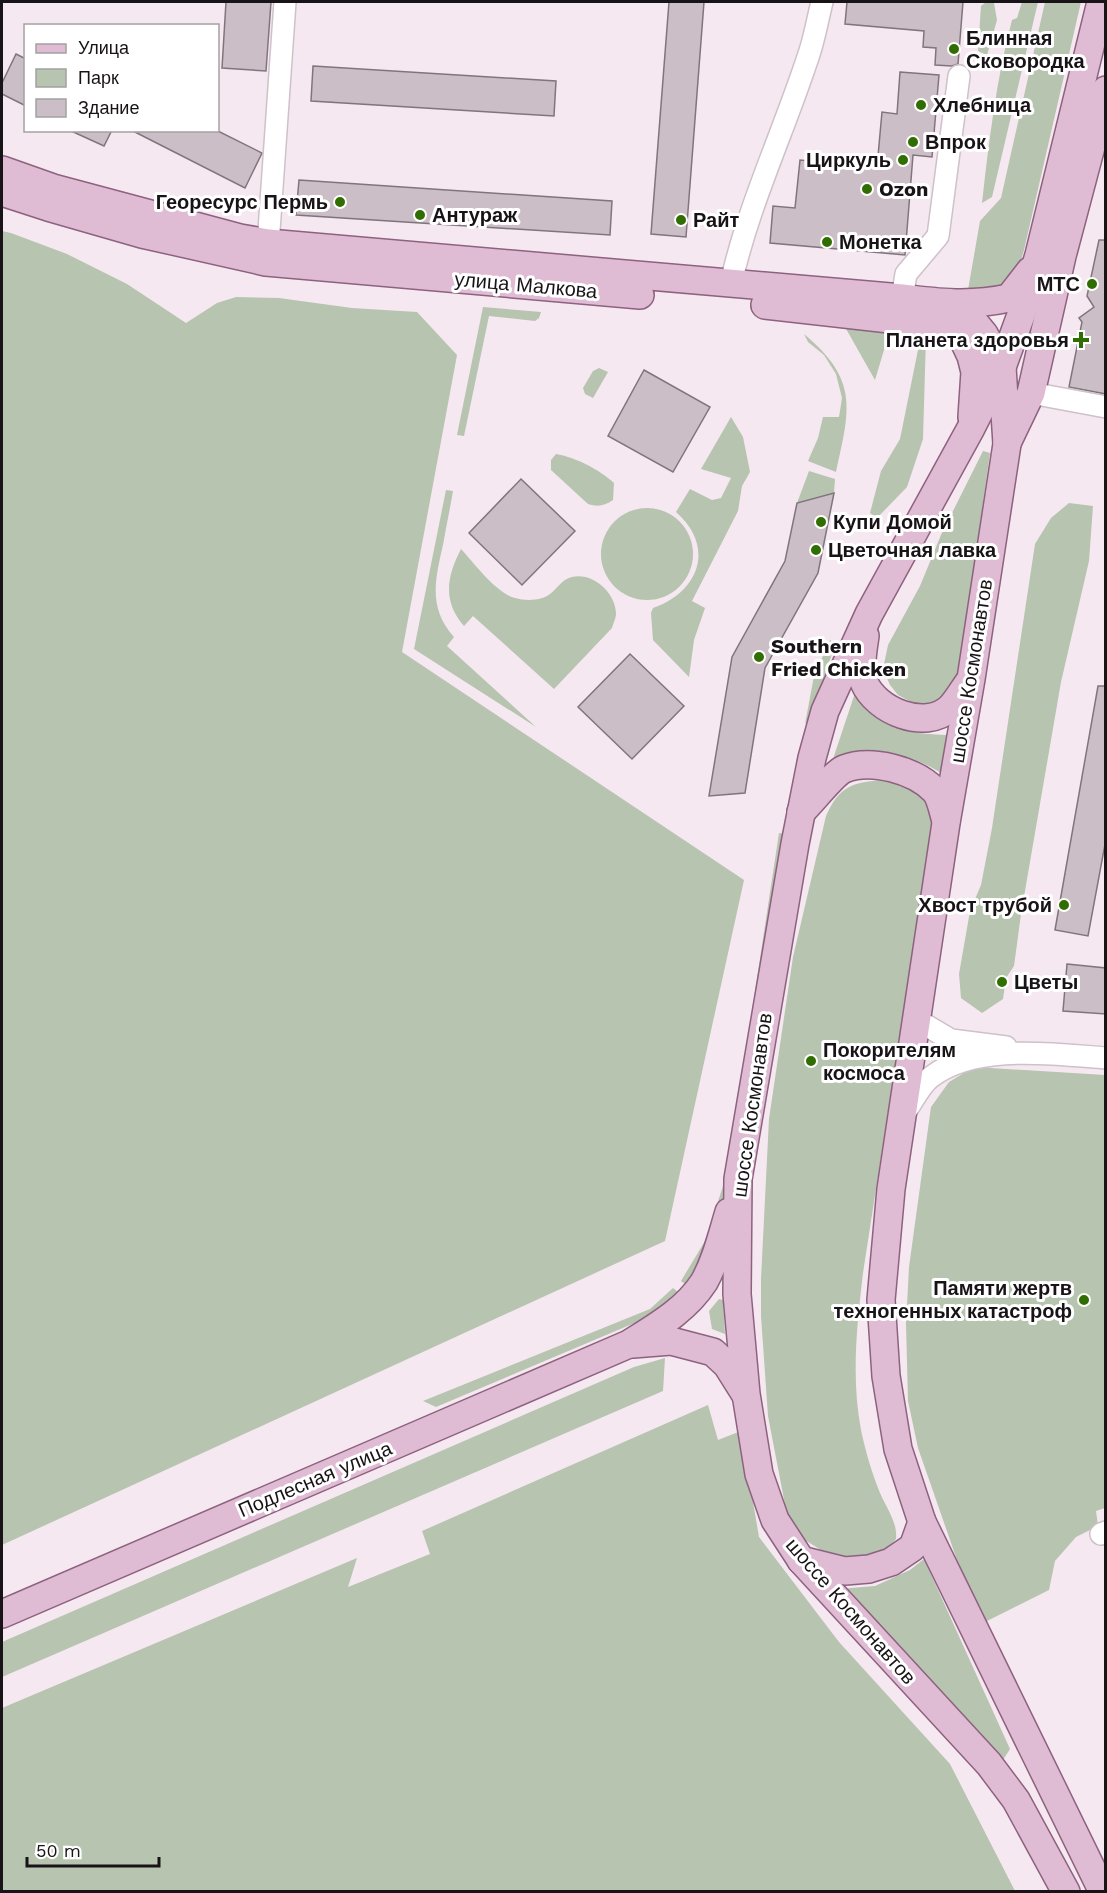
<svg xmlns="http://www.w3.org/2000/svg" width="1107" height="1893" viewBox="0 0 1107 1893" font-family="'Work Sans',sans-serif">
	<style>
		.green { fill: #b6c4b0 }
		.building { fill: #cbbec6; stroke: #81757d; stroke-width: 1.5 }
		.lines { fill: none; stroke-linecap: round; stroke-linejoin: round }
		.minor-casing { stroke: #cec1c9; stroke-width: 24 }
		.major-casing { stroke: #8d627f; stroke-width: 30 }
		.minor { stroke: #fff; stroke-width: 21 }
		.major { stroke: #e0bbd4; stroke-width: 27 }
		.poi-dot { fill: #306e01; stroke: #fff; stroke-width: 2 }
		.labels { text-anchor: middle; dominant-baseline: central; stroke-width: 6; stroke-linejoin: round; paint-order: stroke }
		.poi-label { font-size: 20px; font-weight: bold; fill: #181316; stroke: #fff; text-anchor: start }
		.street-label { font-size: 20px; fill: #181316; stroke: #fff }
	</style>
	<rect width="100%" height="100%" fill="#f6e8f1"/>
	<g class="green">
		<polygon points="986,2 994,3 997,20 987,55 978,51 981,6"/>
		<path d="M1022 2H1038L992 197 982 203C989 141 996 81 1012 20L1017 18Z"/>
		<polygon points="1045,2 1081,2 1024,250 1015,280 1010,288 968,290 980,221 1001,198"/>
		<polygon points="2,231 11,233 67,254 127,284 186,323 217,303 236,297 279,298 352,308 417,312 457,355 402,652 744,880 665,1241 2,1545"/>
		<polygon points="483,307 541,312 539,318 535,321 489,316 464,436 457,435"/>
		<polygon points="845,327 926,336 923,439 907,487 877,518 870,513 881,471 900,439 919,345 887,340 875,380"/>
		<path d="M804 334C859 380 850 409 836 472L808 461 818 438 823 417H839L842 398 836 374 824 355 808 342Z"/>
		<polygon points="599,368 608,372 593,398 585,394 583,388 593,371"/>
		<path d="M731 417 743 437 750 472 742 486 738 511 692 601 705 608 694 640 689 677 653 640 651 613 653 608C699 592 716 547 676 512L690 489 712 500 721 498 731 478 701 469Z"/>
		<polygon points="983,451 990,453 956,693 932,707 915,704 898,695 890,685 883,669 888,645 920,586 941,535"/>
		<path d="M556 454C575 457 600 470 614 483L613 500C604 506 598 507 588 504L551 470V460Z"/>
		<polygon points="809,471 835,479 834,493 797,503"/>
		<path d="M446 490 453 491C450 509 446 527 443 545 435 580 428 608 454 637L447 646 536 727 414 649Z"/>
		<polygon points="1069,503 1093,506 1089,561 1061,682 1021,914 1014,966 1006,978 1003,999 982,1013 961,998 959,974 970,911 981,885 992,828 1035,544 1051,518"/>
		<circle cx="647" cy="554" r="46"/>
		<path d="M461 549C474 563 496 593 515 598 526 601 541 601 550 594 558 588 561 580 572 577 593 572 616 593 616 614 616 618 613 624 612 628L554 689 473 616 464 626C442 601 447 576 461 549Z"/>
		<polygon points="830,640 835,645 812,713 805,724 814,676"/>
		<path d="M855 693C888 727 901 734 949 735L943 774C902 749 879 751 833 759Z"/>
		<path d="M884 780C908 783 917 790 935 807L863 1273C857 1325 851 1377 861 1430 865 1449 871 1470 878 1488 884 1505 898 1521 896 1539L885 1551 863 1557 846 1558 824 1552 805 1540 787 1515 768 1416 761 1316V1279L769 1119 793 957 826 816C839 786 853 782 884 780Z"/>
		<polygon points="779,833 785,834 728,1198 692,1289 681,1281 705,1241 723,1186 741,1084"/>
		<polygon points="974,1067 1105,1075 1105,1508 1096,1511 1098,1526 1076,1537 1055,1561 1049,1590 985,1622 957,1560 918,1448 908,1401 906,1324 909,1267 931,1107 949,1082"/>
		<polygon points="673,1288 683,1296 644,1319 436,1407 423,1401 650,1309"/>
		<polygon points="719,1299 723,1300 725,1334 712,1329 709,1311"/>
		<polygon points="665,1358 663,1391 2,1677 2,1642 634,1367"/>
		<polygon points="708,1405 718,1440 741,1431 759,1537 839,1642 950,1764 1015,1891 2,1892 2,1708 357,1558 348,1587 430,1554 422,1531"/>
		<polygon points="924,1559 1010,1749 1003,1760 839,1589 875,1586 910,1570"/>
	</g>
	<g class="building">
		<polygon points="226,2 271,2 266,71 222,68"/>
		<polygon points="669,2 704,2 686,237 651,234"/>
		<polygon points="847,2 963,2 958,64 952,66 935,65 936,48 923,47 924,31 845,24"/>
		<polygon points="16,54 26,59 26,106 2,94 2,83"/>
		<polygon points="313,66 556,81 554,116 311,101"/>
		<polygon points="900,72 939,75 932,157 913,155 905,255 770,243 773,206 795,208 800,160 877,167 882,112 897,114"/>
		<polygon points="69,130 112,130 104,146"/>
		<polygon points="131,130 216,130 262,153 245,188"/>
		<polygon points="299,180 612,201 610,235 296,215"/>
		<polygon points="1099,240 1106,240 1106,394 1069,387 1082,322 1079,318 1094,307 1087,296"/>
		<polygon points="644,370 710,407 673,472 608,436"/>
		<polygon points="521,479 575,531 522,585 469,533"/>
		<polygon points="834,493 818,573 765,668 745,793 709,796 732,657 785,561 797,503"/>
		<polygon points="630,654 684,706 632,759 578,707"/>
		<polygon points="1098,686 1106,686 1106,839 1088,936 1055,930"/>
		<polygon points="1067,964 1106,968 1106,1014 1063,1011"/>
	</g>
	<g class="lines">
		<g class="minor-casing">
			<g id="minor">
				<polyline points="267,259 285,2"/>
				<path d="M731 283C749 203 785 129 810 51 815 35 818 18 822 2"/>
				<polyline points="902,298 906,274 938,236 959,76"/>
				<polyline points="1031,393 1106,407"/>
				<polyline points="917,1020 951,1040 1006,1047"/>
				<path d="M904 1114C912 1103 920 1085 931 1077 975 1043 1053 1054 1106 1058"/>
				<polyline points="1101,1534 1106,1532"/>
			</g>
		</g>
		<g class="major-casing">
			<g id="major">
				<path d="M2 170 53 188 240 238 268 243 902 298C940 303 971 306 1009 298L1030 271"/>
				<polyline points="2,192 48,207 142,234 266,262 640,295"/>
				<polyline points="952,304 970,317 984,334 1002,367 1007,444 971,679 946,823 891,1189 881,1300 886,1376 898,1449 922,1522 1103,1892"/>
				<polyline points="765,305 934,324 963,339 971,356 975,372 972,417"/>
				<polyline points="1007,443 1031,393 1062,256 1106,90"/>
				<path d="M865 636C863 650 859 669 864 682 876 711 925 731 950 708 957 701 963 690 969 682"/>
				<path d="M801 812C811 803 833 774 844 769 871 758 915 770 935 791 941 798 943 812 946 821"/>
				<polyline points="633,1344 671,1341 713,1352 727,1365 744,1392"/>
				<polyline points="801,1560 845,1571 869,1569 891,1562 913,1547 922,1522"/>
				<path d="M2 1614 629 1344C656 1327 686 1310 704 1282 716 1261 722 1235 729 1212"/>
				<polyline points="1066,1892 1016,1800 989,1764 801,1560 775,1520 759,1474 746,1394 737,1294 738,1179 795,844 812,758 825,711 869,614 971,428 1002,367 1021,315 1039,255 1101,2"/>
			</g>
		</g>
		<use href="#minor" class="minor"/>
		<use href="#major" class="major"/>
	</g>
	<g class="poi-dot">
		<circle cx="954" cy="49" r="6"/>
		<circle cx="921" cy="105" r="6"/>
		<circle cx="913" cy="142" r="6"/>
		<circle cx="903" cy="160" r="6"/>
		<circle cx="867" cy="189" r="6"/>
		<circle cx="340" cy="202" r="6"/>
		<circle cx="420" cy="215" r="6"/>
		<circle cx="681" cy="220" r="6"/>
		<circle cx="827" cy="242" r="6"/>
		<circle cx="1092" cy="284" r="6"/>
		<path d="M1078 331h6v6h6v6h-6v6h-6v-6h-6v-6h6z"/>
		<circle cx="821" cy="522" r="6"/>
		<circle cx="816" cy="550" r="6"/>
		<circle cx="759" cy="657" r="6"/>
		<circle cx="1064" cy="905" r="6"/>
		<circle cx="1002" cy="982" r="6"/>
		<circle cx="811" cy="1061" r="6"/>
		<circle cx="1084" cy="1300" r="6"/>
	</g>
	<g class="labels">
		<g class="poi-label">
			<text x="966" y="38">Блинная<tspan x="966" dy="23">Сковородка</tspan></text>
			<text x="933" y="105">Хлeбница</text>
			<text x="925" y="142">Впрок</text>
			<text x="891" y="160" text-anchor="end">Циркуль</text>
			<text x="879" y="189">Ozon</text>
			<text x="328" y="202" text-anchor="end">Георесурс Пермь</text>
			<text x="432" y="215">Антураж</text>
			<text x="693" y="220">Райт</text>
			<text x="839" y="242">Монетка</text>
			<text x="1080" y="284" text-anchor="end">МТС</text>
			<text x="1069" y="340" text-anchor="end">Планета здоровья</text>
			<text x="833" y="522">Купи Домой</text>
			<text x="828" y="550">Цветочная лавка</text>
			<text x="771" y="646">Southern<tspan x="771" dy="23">Fried Chicken</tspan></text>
			<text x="1052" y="905" text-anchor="end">Хвост трубой</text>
			<text x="1014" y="982">Цветы</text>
			<text x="823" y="1050">Покорителям<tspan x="823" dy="23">космоса</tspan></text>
			<text x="1072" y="1288" text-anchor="end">Памяти жертв<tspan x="1072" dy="23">техногенных катастроф</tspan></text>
		</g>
		<g class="street-label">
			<text transform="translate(526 285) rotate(5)">улица Малкова</text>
			<text transform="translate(971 671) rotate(-81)">шоссе Космонавтов</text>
			<text transform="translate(752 1105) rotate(-82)">шоссе Космонавтов</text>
			<text transform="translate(315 1479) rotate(-23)">Подлесная улица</text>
			<text transform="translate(851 1611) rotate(49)">шоссе Космонавтов</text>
		</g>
	</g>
	<rect width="1107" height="1893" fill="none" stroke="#181316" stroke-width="6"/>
	<rect x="24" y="24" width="195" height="108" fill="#ffffff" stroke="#a3a1a2" stroke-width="1.5"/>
	<rect x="36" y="44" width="30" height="9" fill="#e0bbd4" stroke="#a3a1a2" stroke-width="1.5"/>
	<text x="78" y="54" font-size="18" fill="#181316">Улица</text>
	<rect x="36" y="69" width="30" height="18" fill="#b6c4b0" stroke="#a3a1a2" stroke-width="1.5"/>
	<text x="78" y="84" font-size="18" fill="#181316">Парк</text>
	<rect x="36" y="99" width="30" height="18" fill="#cbbec6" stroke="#a3a1a2" stroke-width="1.5"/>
	<text x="78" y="114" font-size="18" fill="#181316">Здание</text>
	<path d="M27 1857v9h132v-9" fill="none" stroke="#181316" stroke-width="3"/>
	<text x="36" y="1857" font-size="18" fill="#181316" stroke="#ffffff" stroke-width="4.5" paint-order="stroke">50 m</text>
</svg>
